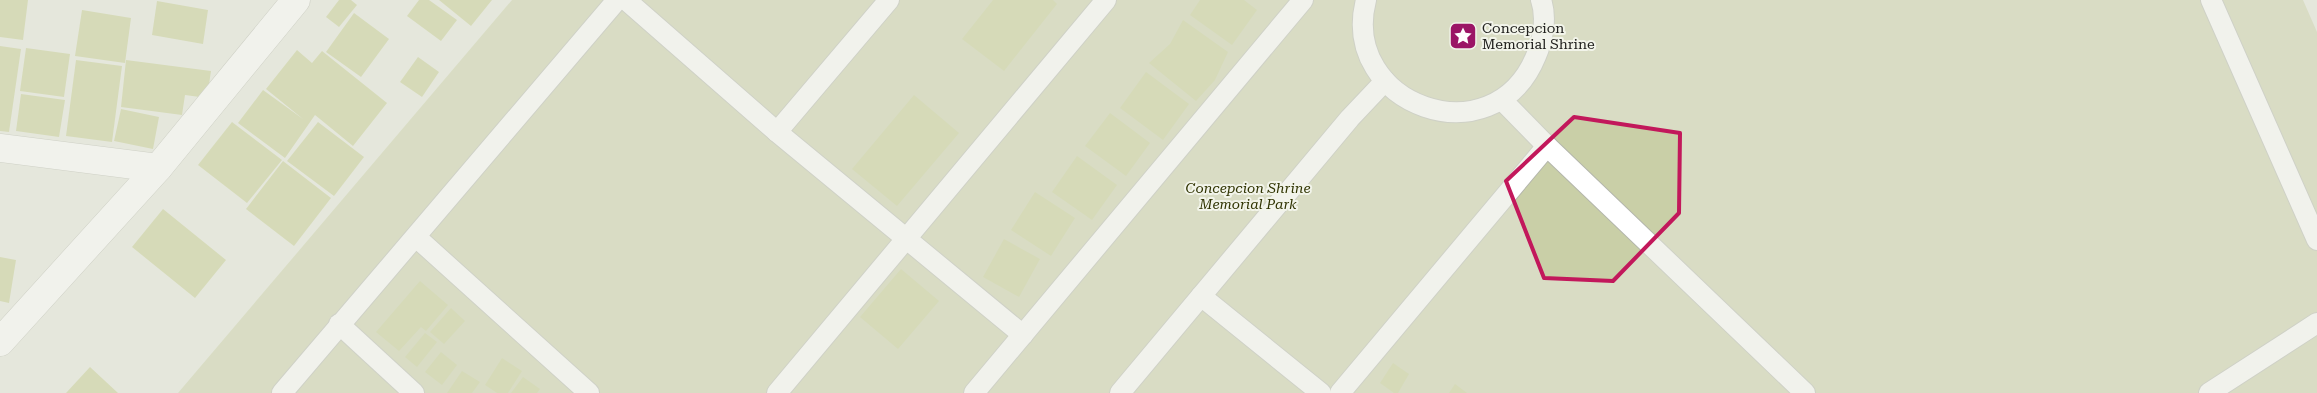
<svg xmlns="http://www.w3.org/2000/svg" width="2317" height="393" viewBox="0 0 2317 393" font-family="'Roboto Serif',serif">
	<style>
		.green { fill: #c9cfa7 }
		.building { fill: #c3cb8d }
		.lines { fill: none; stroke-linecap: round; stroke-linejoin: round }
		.lane-casing { stroke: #b4b6ac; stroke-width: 22 }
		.street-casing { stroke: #b4b6ac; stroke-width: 29 }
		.lane { stroke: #fff; stroke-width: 20 }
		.street { stroke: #fff; stroke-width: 28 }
		.marked { fill: none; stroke: #c2185b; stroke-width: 4; stroke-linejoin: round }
		.labels { text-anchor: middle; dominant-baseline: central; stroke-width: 4; stroke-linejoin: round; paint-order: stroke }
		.poi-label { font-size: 14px; fill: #21211e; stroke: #f2f4ea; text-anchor: start }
		.park-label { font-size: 14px; font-style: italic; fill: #2f3301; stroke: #f2f4ea }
	</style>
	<rect width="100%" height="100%" fill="#e5e7dc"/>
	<polygon class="green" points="512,0 2303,0 2317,32 2317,393 178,393"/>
	<g class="building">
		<polygon points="0,0 28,0 23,40 0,37"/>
		<polygon points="339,0 351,0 357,5 339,27 326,17"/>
		<polygon points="419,0 429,0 457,20 441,41 407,16"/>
		<polygon points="439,0 492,0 471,26"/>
		<polygon points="993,0 1053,0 1057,4 1004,71 962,39"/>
		<polygon points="1200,0 1244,0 1257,10 1232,45 1190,15"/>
		<polygon points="157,1 208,10 203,44 152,35"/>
		<polygon points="82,10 131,18 125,63 75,56"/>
		<polygon points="354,13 389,39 361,77 326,52"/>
		<polygon points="1183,20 1228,52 1215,80 1196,101 1149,63 1170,44"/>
		<polygon points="0,46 21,49 9,132 0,131"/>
		<polygon points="26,48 70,54 64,97 20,91"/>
		<polygon points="297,50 312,63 322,51 387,103 353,146 315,115 285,158 238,123 263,90 303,119 266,89"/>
		<polygon points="418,57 439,72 422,97 400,82"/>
		<polygon points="76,60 122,66 112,142 66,136"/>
		<polygon points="126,60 211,71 207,98 185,95 182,115 121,107"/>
		<polygon points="1146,72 1189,104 1163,140 1120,108"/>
		<polygon points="21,94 65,100 59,137 16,131"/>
		<polygon points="914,95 959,133 897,206 852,169"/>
		<polygon points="121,109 159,117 153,149 114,141"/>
		<polygon points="1110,113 1150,143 1126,176 1085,146"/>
		<polygon points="232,122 282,160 247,203 198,165"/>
		<polygon points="318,122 364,157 334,196 287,161"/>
		<polygon points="1077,156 1117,185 1092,220 1052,192"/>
		<polygon points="283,161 331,198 294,246 246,209"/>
		<polygon points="1035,192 1075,218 1051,256 1011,230"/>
		<polygon points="163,209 226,260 195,298 132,247"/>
		<polygon points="1004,239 1040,259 1019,297 983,277"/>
		<polygon points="0,257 16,260 9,303 0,301"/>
		<polygon points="901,269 939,301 898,349 860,317"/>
		<polygon points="420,281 448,305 426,331 421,327 399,351 376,332"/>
		<polygon points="451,308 465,321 444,344 430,332"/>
		<polygon points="425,333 437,342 417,367 405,357"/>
		<polygon points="441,352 457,365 442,385 425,372"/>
		<polygon points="502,358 522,371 508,393 497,393 485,385"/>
		<polygon points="1393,363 1409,374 1398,393 1394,393 1380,383"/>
		<polygon points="90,367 118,393 66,393"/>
		<polygon points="462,371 480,382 472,393 447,393"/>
		<polygon points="523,377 540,389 537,393 511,393"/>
		<polygon points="1455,384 1467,393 1449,393"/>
	</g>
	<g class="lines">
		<g class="lane-casing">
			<g id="lane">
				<polyline points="626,0 777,132 1023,335"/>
				<path d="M1366 0C1339 105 1493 161 1536 56 1543 40 1547 17 1541 0"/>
				<polyline points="2211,0 2317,240"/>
				<polyline points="1502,100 1547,146 1805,393"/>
				<polyline points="777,132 889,0"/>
				<polyline points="416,237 589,393"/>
				<polyline points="1201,296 1321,393"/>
				<polyline points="339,324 414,393"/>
				<polyline points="282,393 617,0"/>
				<polyline points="777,393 1106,0"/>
				<polyline points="974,393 1303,0"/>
				<polyline points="1120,393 1350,118 1385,81"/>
				<polyline points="1340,393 1547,146"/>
				<polyline points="2209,393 2317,323"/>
			</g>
		</g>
		<g class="street-casing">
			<g id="street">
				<polyline points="0,148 158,168"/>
				<polyline points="0,342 158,168 296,0"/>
			</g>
		</g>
		<use href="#lane" class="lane"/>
		<use href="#street" class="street"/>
	</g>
	<path d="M0 0H2317V393H0ZM1574 117 1680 133 1679 213 1613 281 1544 278 1506 181Z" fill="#e5e7dc" fill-opacity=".55" fill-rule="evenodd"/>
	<path class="marked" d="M1574 117 1680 133 1679 213 1613 281 1544 278 1506 181Z"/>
	<defs>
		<g id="sight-square" transform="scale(1.4375)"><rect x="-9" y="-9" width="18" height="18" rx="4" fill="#9b1566" stroke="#f2f4ea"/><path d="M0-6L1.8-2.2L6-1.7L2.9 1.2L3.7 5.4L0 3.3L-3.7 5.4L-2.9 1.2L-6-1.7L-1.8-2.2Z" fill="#fff"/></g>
	</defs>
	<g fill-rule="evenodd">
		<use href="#sight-square" x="1463" y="36"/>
	</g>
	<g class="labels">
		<g class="poi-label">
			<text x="1482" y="28">Concepcion<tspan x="1482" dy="16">Memorial Shrine</tspan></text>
		</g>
		<g class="park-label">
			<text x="1248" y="188">Concepcion Shrine<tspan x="1248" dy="16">Memorial Park</tspan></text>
		</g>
	</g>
</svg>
